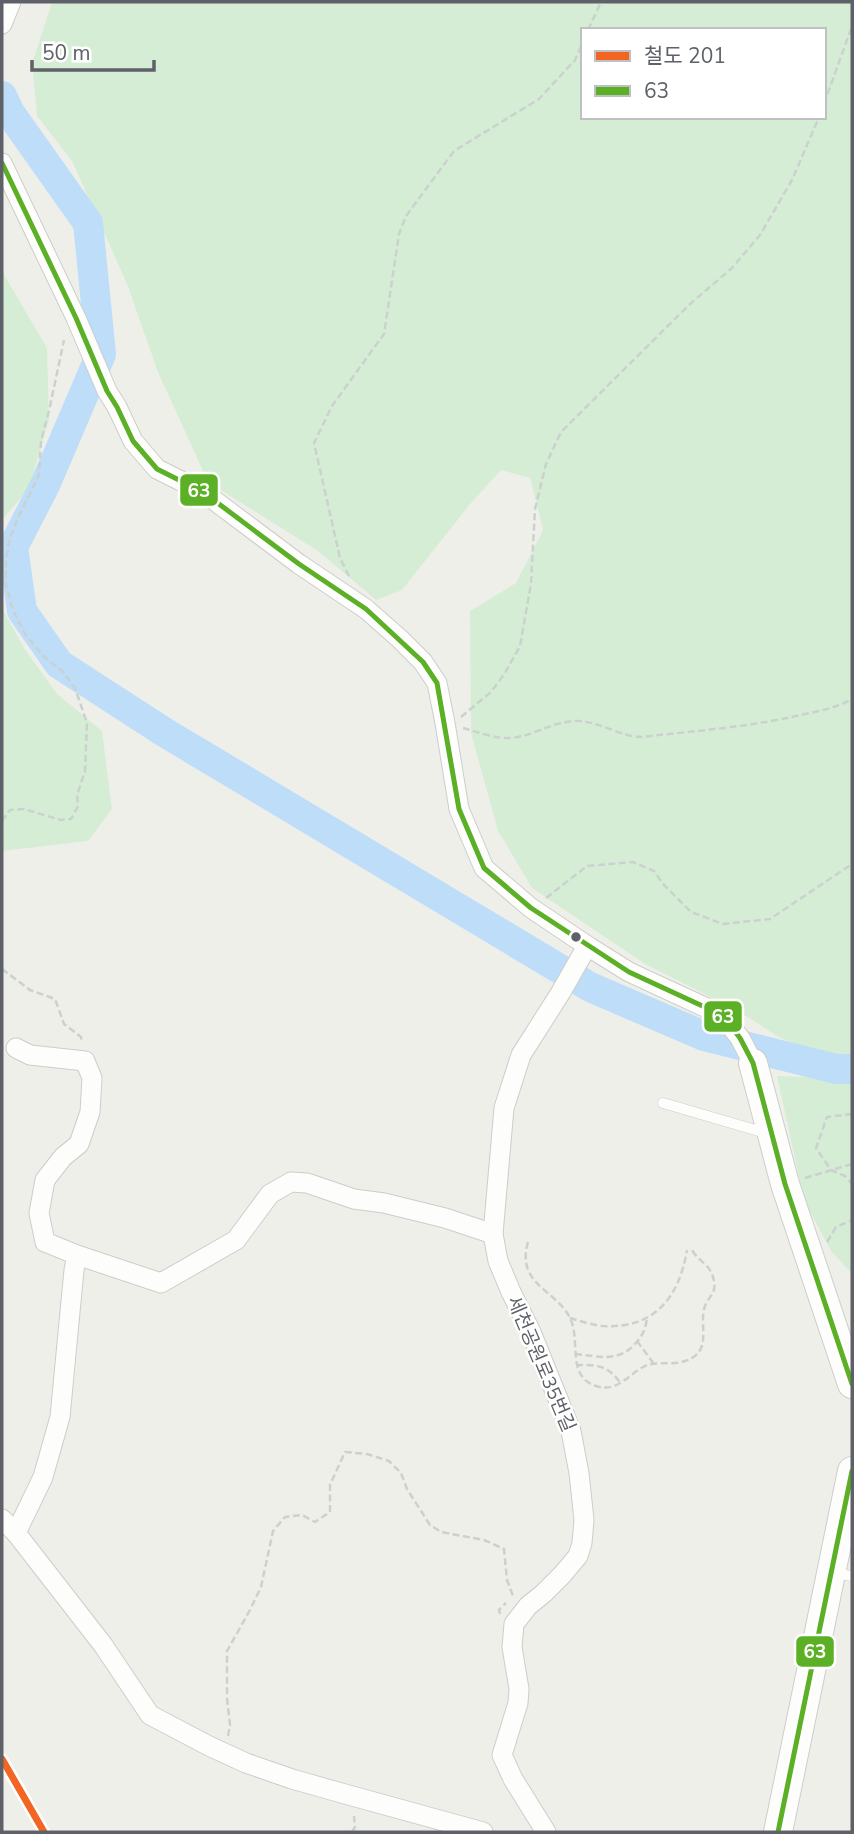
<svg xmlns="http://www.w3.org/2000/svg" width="854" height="1834" viewBox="0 0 854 1834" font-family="'Nunito Sans','Noto Sans KR',sans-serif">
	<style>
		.green { fill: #d6edd5; fill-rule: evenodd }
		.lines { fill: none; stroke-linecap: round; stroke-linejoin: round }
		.river { stroke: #beddf9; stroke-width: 30 }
		.lane-casing { stroke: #cccdcc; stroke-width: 11 }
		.street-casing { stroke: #cccdcc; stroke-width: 21 }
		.secondary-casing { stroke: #cdcdcd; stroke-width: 30 }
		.path { stroke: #cbd1ce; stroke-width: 2.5; stroke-dasharray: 7 3.5; stroke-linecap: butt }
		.lane { stroke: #fdfdfc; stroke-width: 10 }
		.street { stroke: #fdfdfc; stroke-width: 19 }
		.secondary { stroke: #fdfdfc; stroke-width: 28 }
		.bus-1-casing { stroke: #fff; stroke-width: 10 }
		.bus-1 { stroke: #5bb025; stroke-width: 5 }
		.rail-1-casing { stroke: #fff; stroke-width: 12 }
		.rail-1 { stroke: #f26522; stroke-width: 7 }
		.bus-dot { fill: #5e6268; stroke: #fff; stroke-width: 2.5 }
		.labels { text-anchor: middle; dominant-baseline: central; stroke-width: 5; stroke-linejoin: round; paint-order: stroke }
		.street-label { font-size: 19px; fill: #5e6268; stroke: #fff }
		.line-badge { stroke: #fff; stroke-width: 2.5 }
		.badge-label { font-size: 19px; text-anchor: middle; font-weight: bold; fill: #fff }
	</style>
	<rect width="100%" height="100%" fill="#efefea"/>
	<g class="green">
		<path d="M52 2H852V1056L816 1053 780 1038 740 1012 645 964 532 888 498 831 471 733 470 611 516 583 543 530 530 478 501 470 471 503 402 590 376 600 318 551 208 482 158 372 127 284 72 161 37 116 32 64ZM583 30H824V117H583Z"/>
		<polygon points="2,271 47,348 49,419 29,488 2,520"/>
		<polygon points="2,608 24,648 57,694 102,731 112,809 88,841 2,851"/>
		<polygon points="777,1076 852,1079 852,1274 831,1251 804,1200"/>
	</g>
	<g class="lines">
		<polyline class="river" points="2,96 10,113 88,223 101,354 45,485 13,547 22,611 59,664 164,732 590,987 704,1036 836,1069 852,1069"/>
		<g class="lane-casing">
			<g id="lane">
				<polyline points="663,1103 769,1134"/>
				<polyline points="832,1573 852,1576"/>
			</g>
		</g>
		<g class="street-casing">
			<g id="street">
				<polyline points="2,24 11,2"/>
				<polyline points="2,163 76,318 107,391 117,407 133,441 157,469 203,492 299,564 366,609 400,639 423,662 437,683 445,723 459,809 484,868 531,908 589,947 629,972 722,1015 740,1038 753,1063"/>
				<polyline points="16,1048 30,1055 85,1061 92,1078 90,1112 79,1144 63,1157 45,1180 39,1213 45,1242 77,1255 161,1283 236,1240 270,1194 291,1182 307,1183 354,1199 384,1203 445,1218 493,1234"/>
				<polyline points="2,1519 16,1533 103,1645 150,1715 209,1746 246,1763 292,1779 345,1794 483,1832"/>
				<polyline points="16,1533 43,1477 60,1417 74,1270 77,1255"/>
				<polyline points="546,1832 513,1779 502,1755 518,1703 519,1689 512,1647 514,1624 528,1606 544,1593 562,1575 578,1556 582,1543 584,1520 579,1473 571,1431 531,1332 511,1292 498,1261 493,1234 504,1108 521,1055 561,992 582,955 589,947"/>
			</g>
		</g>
		<g class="secondary-casing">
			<g id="secondary">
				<polyline points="753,1063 785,1184 852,1384"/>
				<polyline points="778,1832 852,1471"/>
			</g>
		</g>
		<g class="path">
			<polyline points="588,30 601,2"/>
			<polyline points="824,104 852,26"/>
			<polyline points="349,576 340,558 314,443 332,406 384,334 399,234 406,216 454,151 539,99 575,60 583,42"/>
			<polyline points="461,717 491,692 505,673 520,646 531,584 535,509 546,464 561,432 690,304 732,268 760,235 792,180 819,117"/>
			<path d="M463 728C478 732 495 739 511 738 534 736 555 720 579 721 600 722 619 736 641 737 694 731 749 727 801 715 819 711 836 708 852 699"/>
			<polyline points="2,821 10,810 24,809 61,820 71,819 78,806 77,795 85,771 87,723 75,688 62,671 42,655 25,634 13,610 6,585 6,561 9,541 18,518 39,475 41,441 49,411 64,340"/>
			<polyline points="546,898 587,866 633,862 654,871 663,884 691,912 723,924 770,919 852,864"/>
			<polyline points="2,969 30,990 55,999 64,1024 81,1037 82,1043"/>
			<polyline points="852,1114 827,1117 816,1148 831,1170 845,1176 852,1184"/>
			<polyline points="805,1178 852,1164"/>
			<path d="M528 1242C516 1284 554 1289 569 1316 582 1339 565 1376 596 1386 617 1393 628 1375 643 1367 656 1360 672 1366 685 1361 714 1352 698 1325 705 1306 710 1294 718 1292 713 1277 710 1264 696 1260 691 1248"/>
			<polyline points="827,1242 836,1227 852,1220"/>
			<path d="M570 1318C580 1321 592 1325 603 1326 654 1329 679 1298 687 1250"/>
			<polyline points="637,1341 654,1364"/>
			<path d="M575 1354C597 1356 618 1363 635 1344 642 1337 646 1328 647 1318"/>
			<path d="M576 1365C598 1365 608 1365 621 1384"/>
			<polyline points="500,1614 499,1610 506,1603"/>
			<polyline points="228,1736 230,1725 227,1698 227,1651 250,1610 261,1587 273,1531 285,1517 302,1515 315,1522 330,1512 330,1485 345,1452 367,1454 389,1461 401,1473 407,1489 430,1525 441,1532 484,1540 504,1549 507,1580 513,1596"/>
			<polyline points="352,1832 355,1827 354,1816"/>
		</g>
		<use href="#lane" class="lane"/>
		<use href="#street" class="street"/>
		<use href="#secondary" class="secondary"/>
		<g class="bus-1-casing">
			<g id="bus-1">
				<polyline points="2,163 76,318 107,391 117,407 133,441 157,469 203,492 299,564 366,609 423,662 437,683 459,809 484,868 531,908 629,972 722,1015 740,1038 753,1063 785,1184 852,1384"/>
				<polyline points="778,1832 852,1471"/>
			</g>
		</g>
		<use href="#bus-1" class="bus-1"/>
		<g class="rail-1-casing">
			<polyline id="rail-1" points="2,1759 44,1832"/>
		</g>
		<use href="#rail-1" class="rail-1"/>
	</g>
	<circle class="bus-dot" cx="576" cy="937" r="6"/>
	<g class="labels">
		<g class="street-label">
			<text transform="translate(541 1364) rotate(67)">세천공원로35번길</text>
		</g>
	</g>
	<g class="line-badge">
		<rect x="179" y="473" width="40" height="34" rx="7" fill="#5bb025"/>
		<rect x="703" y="1000" width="40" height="33" rx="7" fill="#5bb025"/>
		<rect x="795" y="1635" width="40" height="33" rx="7" fill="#5bb025"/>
	</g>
	<g class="badge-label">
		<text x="199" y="497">63</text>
		<text x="723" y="1023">63</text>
		<text x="815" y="1658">63</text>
	</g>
	<rect width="854" height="1834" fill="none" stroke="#5e6268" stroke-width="7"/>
	<rect x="581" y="28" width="245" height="91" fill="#ffffff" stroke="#bfc0c3" stroke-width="2"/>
	<rect x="595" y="51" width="35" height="10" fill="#f26522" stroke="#bfc0c3" stroke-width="2"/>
	<text x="644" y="63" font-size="21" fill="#5e6268">철도 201</text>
	<rect x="595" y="86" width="35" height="10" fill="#5bb025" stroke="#bfc0c3" stroke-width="2"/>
	<text x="644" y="98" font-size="21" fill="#5e6268">63</text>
	<path d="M32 60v10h122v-10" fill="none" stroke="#5e6268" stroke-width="3.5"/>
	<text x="42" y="60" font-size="21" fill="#5e6268" stroke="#ffffff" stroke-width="5" paint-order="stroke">50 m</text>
</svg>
